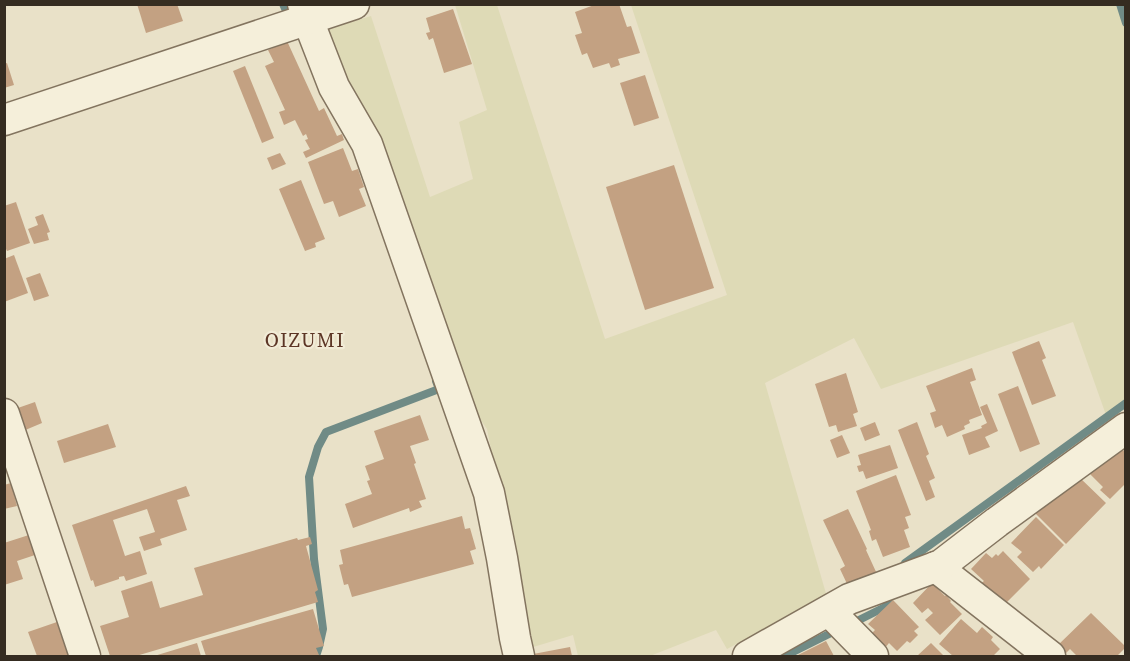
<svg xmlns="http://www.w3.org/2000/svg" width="1130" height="661" viewBox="0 0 1130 661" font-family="'Source Serif 4',serif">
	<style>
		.farmland { fill: #dedab6 }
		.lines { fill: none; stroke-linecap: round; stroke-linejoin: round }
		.stream { stroke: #708b86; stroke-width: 8 }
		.building { fill: #c3a182 }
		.minor-casing { stroke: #83745f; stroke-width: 33 }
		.minor { stroke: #f5efda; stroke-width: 30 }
		.labels { text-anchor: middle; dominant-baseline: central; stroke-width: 4.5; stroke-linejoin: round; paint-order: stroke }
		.quarter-label { font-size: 20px; letter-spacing: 1.5px; fill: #5c3525; stroke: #f1ebd6 }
	</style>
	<rect width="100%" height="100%" fill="#e9e1c8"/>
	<polygon class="farmland" points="455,5 497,5 605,339 727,295 631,5 1123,5 1126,16 1125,401 1106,415 1073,322 881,389 854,338 765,383 827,597 727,649 716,630 650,656 578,656 573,635 520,651 500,495 487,429 458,387 319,32 371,16 430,197 473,179 459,122 487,110"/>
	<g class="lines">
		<g class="stream">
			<polyline points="283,4 290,20"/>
			<polyline points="1120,4 1126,23"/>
			<polyline points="903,568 905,563 1126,403"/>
			<polyline points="851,624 885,607 892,592"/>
			<polyline points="316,656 319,647 323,629 314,559 309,477 318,447 326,432 439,389 436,381"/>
			<polyline points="785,656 837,630"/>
		</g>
	</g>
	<g class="building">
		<polygon points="137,4 177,4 183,21 146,33"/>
		<polygon points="597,4 619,4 627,27 631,26 640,53 618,59 620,65 611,68 609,63 593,68 587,53 582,55 575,35 582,33 575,12"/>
		<polygon points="453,9 472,64 444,73 433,38 429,40 426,33 430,32 426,18"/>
		<polygon points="287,41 319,111 324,108 337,136 342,134 344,140 306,158 303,152 310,149 305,140 308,139 306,134 303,136 295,120 284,125 279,112 285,110 265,66 274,62 268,50"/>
		<polygon points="7,63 14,85 4,88 4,64"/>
		<polygon points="245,66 274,138 262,143 233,71"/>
		<polygon points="645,75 659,118 634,126 620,83"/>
		<polygon points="343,148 352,171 358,169 364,187 359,189 366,206 339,217 333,201 324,204 308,162"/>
		<polygon points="280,153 286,164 272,170 267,158"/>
		<polygon points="674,165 714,288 645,310 606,187"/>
		<polygon points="301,180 325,239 315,243 316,247 305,251 279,189"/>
		<polygon points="16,202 30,243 7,251 4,245 4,206"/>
		<polygon points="43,214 50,232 47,233 49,240 34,244 28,229 38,225 35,217"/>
		<polygon points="14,255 28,293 4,302 4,259"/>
		<polygon points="40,273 49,296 34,301 26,278"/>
		<polygon points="1039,341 1046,358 1042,360 1056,396 1032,405 1012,352"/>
		<polygon points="972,368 976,380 970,382 982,415 969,420 970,423 964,426 965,429 947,437 942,425 935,428 930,413 936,411 926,386"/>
		<polygon points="846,373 858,412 853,414 857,426 838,432 836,425 829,427 815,384"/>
		<polygon points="1018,386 1040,444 1020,452 998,394"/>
		<polygon points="35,402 42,423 23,431 15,409"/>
		<polygon points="987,404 998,431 985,437 990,447 969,455 962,435 982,428 981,426 987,423 980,407"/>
		<polygon points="420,415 429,440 410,446 416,463 414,464 426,499 419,501 422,507 410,512 409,508 353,528 345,504 372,494 367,481 370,480 365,466 384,459 374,431"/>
		<polygon points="875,422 880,435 865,441 860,428"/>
		<polygon points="917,422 929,454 926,456 935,478 929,481 935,497 926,501 898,430"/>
		<polygon points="108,424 116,447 64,463 57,441"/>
		<polygon points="842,435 850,453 837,458 830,440"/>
		<polygon points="890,445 898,468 866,479 863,471 859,472 857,466 861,465 858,455"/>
		<polygon points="1118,446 1123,451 1126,448 1126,483 1110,499 1100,490 1103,487 1090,474"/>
		<polygon points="896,475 911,515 905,517 909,528 904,530 910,547 883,557 876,539 872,541 869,531 871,530 856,491"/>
		<polygon points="1078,476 1106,503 1066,544 1035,513 1054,493 1058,496"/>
		<polygon points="11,483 17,506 4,509 4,485"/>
		<polygon points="186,486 190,496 177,500 187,530 160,539 162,545 144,551 139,537 155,532 147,509 113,520 125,556 140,551 147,574 126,581 124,576 119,577 119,579 95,587 93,580 91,581 72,525"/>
		<polygon points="848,509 867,549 866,550 877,574 849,588 840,569 845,566 823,520"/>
		<polygon points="462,516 465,529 470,528 476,549 470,551 474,564 352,597 348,584 344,585 339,565 343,564 340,550"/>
		<polygon points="1036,517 1064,545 1041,569 1039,566 1033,572 1017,557 1022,552 1011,543"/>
		<polygon points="32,534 38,554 17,561 23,579 4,585 4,543"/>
		<polygon points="310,537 312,544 306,546 318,590 315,592 318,602 136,656 110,656 100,626 129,617 121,591 152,581 160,608 203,595 194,568 297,538 298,540"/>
		<polygon points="1003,551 1030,579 1006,603 1002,599 998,603 980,584 984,581 971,569 986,553 992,558 996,554 998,556"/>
		<polygon points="932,583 945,596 946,595 951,601 950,602 962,614 940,635 925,620 933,613 928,608 922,613 913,603"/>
		<polygon points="893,600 919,627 914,631 918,635 910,643 907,641 897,651 889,643 884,649 870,635 875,630 868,624"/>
		<polygon points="313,609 324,646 316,648 319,655 313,656 206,656 201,641"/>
		<polygon points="1091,613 1126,647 1117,656 1077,656 1070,649 1064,655 1056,647"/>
		<polygon points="961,619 977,633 982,627 993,637 991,640 1000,649 993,656 953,656 939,644"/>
		<polygon points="57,622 66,649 68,648 72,656 37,656 28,632"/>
		<polygon points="826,641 834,656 796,656"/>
		<polygon points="197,643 201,656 154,656"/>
		<polygon points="931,643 944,656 917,656"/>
		<polygon points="570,647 572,656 528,656 528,655"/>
	</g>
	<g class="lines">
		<g class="minor-casing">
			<g id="minor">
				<polyline points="303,4 308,20 334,87 367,144 489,493 502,558 515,638 519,656"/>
				<polyline points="4,120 354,4"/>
				<polyline points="4,414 85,656"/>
				<polyline points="936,567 1050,656"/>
				<polyline points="829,611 873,656"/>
				<polyline points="748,656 849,599 941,565 997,522 1126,428"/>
			</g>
		</g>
		<use href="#minor" class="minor"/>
	</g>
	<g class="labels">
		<g class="quarter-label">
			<text x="305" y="340">OIZUMI</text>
		</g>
	</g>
	<rect width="1130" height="661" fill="none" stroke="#352c21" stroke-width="12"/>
</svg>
